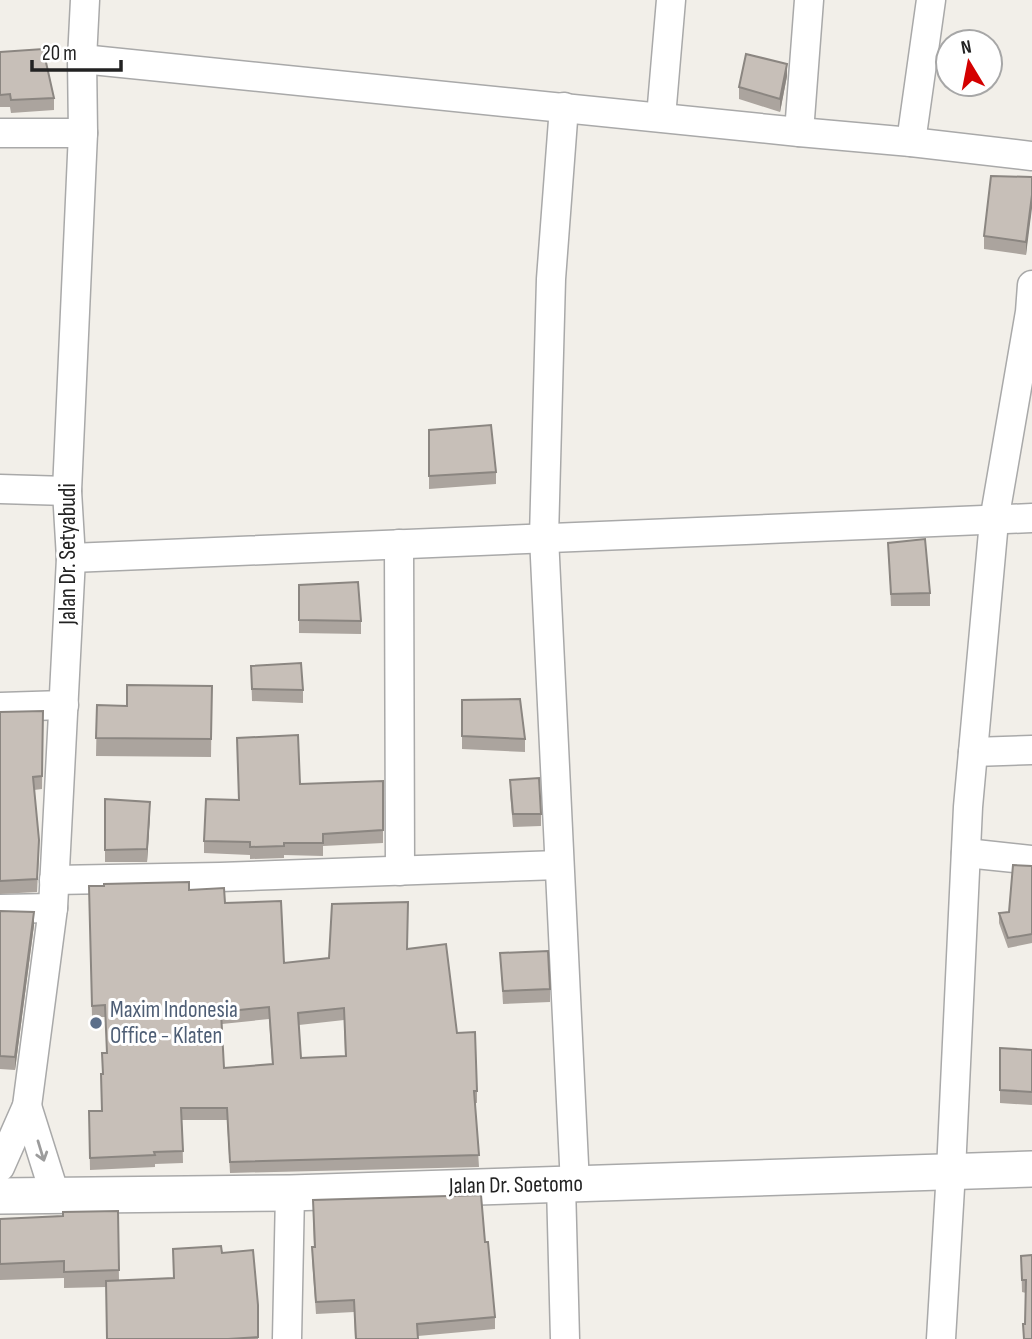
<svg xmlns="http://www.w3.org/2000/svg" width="1032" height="1339" viewBox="0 0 1032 1339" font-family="'Sofia Sans Condensed',sans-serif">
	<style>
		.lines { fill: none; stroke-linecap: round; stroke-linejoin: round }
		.minor-casing { stroke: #a9a9a9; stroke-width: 31 }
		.tertiary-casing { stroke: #a9a9a9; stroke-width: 38 }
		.minor { stroke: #fff; stroke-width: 28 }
		.tertiary { stroke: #fff; stroke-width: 35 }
		.wall { fill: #aba49e; fill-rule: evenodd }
		.shaded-wall { fill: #8b8681 }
		.building { fill: #c7bfb8; stroke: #8b8681; stroke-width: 2; fill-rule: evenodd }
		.oneway { stroke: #9c9c9c }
		.service-dot { fill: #5c6f8a; stroke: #fff; stroke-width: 2.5 }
		.labels { text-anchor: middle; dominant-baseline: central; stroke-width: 6; stroke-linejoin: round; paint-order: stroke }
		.street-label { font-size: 23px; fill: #222; stroke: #fff }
		.service-label { font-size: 23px; fill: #4e5e75; stroke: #fff; text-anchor: start }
	</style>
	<rect width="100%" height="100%" fill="#f2efe9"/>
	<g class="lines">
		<g class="minor-casing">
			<g id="minor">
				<polyline points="82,59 799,132 911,142 1032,156"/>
				<polyline points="564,107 551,279 544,537 575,1185"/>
				<polyline points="661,117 671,0"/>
				<polyline points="799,132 809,0"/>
				<polyline points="0,133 83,133"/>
				<polyline points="911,142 931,0"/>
				<polyline points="0,489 67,491"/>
				<polyline points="399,544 400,871"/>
				<polyline points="71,558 1032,518"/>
				<polyline points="0,707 64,705"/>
				<polyline points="973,752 1032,750"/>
				<polyline points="966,853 1032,860"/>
				<polyline points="54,880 220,877 559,865"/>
				<polyline points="0,909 53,908"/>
				<polyline points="27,1106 55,1195"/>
				<polyline points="0,1167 27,1106 53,908 71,558 67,491 83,133 82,59 85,0"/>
				<polyline points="561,1185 565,1339"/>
				<polyline points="287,1339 290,1193"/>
				<polyline points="941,1339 951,1171 968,807 994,521 1030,312 1032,285"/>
			</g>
		</g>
		<g class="tertiary-casing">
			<polyline id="tertiary" points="0,1196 290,1193 1032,1169"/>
		</g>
		<use href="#minor" class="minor"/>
		<use href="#tertiary" class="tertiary"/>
	</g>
	<g class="wall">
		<polygon points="0,52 54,98 54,110 11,113 10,107 0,107"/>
		<polygon points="787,76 780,112 739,99 739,87"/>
		<polygon points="1032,177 1026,255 984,249 984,236"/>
		<polygon points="429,430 496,472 496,484 429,489"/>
		<polygon points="888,543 930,593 930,606 891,606"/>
		<polygon points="299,585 361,621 361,634 299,633"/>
		<polygon points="251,666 303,690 303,703 252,701"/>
		<polygon points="212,686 211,757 96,756 97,705 127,706"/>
		<polygon points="462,700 525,739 525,752 462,749"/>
		<polygon points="43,711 42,789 34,790 39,853 37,892 0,894 0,712"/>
		<polygon points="510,780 541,814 541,826 513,827 510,793"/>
		<polygon points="383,781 383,843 323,846 323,856 284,855 284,858 250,859 250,855 204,853 204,841 239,800 300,784"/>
		<polygon points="105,799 150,814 147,862 105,862"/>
		<polygon points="1032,866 1032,943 1008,948 999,923 999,913 1009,912"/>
		<path d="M89 886 189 890 225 903 284 963 407 949 457 1033 477 1091V1103H475L479 1167 230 1173 227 1120H182L183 1163 155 1164V1167L90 1170 89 1123 102 1111V1053H107L105 1017H92ZM269 1019 272 1064 224 1068 222 1024ZM344 1020 345 1056 301 1058 299 1025Z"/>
		<polygon points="0,911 34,925 15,1070 0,1069"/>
		<polygon points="500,953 550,989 550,1002 503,1004"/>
		<polygon points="1000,1048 1032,1050 1032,1105 1000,1103"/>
		<polygon points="118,1211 119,1281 173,1279 173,1249 222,1253 258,1305 258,1339 107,1339 106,1287 64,1288 64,1278 0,1280 0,1219 63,1216"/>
		<polygon points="313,1212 485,1242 495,1317 495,1329 418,1336 418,1339 355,1339 354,1312 316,1314 312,1259 312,1247 314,1247"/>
		<polygon points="1032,1255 1032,1339 1023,1339 1023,1324 1025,1324 1026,1293 1022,1292 1021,1256"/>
	</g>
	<g class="shaded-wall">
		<polygon points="787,64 787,76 780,112 780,99"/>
		<polygon points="1032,195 1032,208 1026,255 1026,242"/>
		<polygon points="150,802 150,814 147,862 147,849"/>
		<polygon points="34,912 34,925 15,1070 15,1057"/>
	</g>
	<g class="building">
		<polygon points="43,49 54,98 11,100 10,94 0,95 0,52"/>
		<polygon points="746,54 787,64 780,99 739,87"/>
		<polygon points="991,176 1032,177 1032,195 1026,242 984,236"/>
		<polygon points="491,425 496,472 429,476 429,430"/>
		<polygon points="925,539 930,593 891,594 888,543"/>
		<polygon points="358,582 361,621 299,620 299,585"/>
		<polygon points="301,663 303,690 252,689 251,666"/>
		<polygon points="127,685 212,686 211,739 96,738 97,705 127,706"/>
		<polygon points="520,699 525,739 462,736 462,700"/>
		<polygon points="43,711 42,776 33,777 39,840 37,879 0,881 0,712"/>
		<polygon points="298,735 300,784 383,781 383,830 323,834 323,843 284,843 284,846 250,847 250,842 204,841 206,799 239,800 237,738"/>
		<polygon points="539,778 541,814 513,814 510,780"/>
		<polygon points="105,799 150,802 147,849 105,850"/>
		<polygon points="1013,865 1032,866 1032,934 1008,938 999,913 1009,912"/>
		<path d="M189 882V890L224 888 225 903 281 901 284 963 329 958 332 904 408 902 407 949 446 944 457 1033 475 1032 477 1091H474L479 1155 230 1162 227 1108H181L183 1151 154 1152 155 1155 90 1158 89 1111H102L101 1074H103L102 1053H107L105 1005 92 1006 89 886H104V884ZM269 1007 273 1064 224 1068 221 1012ZM344 1008 346 1056 301 1058 298 1013Z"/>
		<polygon points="0,911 34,912 15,1057 0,1056"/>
		<polygon points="548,951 550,989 503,991 500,953"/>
		<polygon points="1000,1048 1032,1050 1032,1092 1000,1090"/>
		<polygon points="481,1195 485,1242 488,1242 495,1317 417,1324 418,1339 356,1339 354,1300 316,1302 312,1247 315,1247 313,1200"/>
		<polygon points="118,1211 119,1270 64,1272 64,1261 0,1264 0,1219 63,1216 63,1212"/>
		<polygon points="221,1246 222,1253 253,1250 258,1305 258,1337 228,1339 107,1339 106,1281 174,1278 173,1249"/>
		<polygon points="1032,1255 1032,1339 1024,1339 1023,1324 1025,1324 1026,1280 1022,1280 1021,1256"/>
	</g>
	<defs><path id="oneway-shaft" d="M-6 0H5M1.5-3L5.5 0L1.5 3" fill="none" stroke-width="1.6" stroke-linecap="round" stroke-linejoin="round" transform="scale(1.75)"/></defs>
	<use class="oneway" href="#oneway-shaft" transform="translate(41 1151) rotate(73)"/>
	<circle class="service-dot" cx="96" cy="1023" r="7"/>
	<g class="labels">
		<g class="street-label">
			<text transform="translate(68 554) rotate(-90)">Jalan Dr. Setyabudi</text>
			<text transform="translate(516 1185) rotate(-1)">Jalan Dr. Soetomo</text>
		</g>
		<g class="service-label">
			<text x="110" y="1010">Maxim Indonesia<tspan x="110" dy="26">Office - Klaten</tspan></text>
		</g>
	</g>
	<g transform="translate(969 63) rotate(350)"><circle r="33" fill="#ffffff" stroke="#a7a7a7" stroke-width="2"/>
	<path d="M0-5L12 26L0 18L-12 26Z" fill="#d40000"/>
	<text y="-10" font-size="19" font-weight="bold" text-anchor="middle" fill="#222222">N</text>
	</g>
	<path d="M32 60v10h89v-10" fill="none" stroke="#222222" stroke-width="3.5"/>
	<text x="42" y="60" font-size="21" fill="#222222" stroke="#ffffff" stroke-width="5" paint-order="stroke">20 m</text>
</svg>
